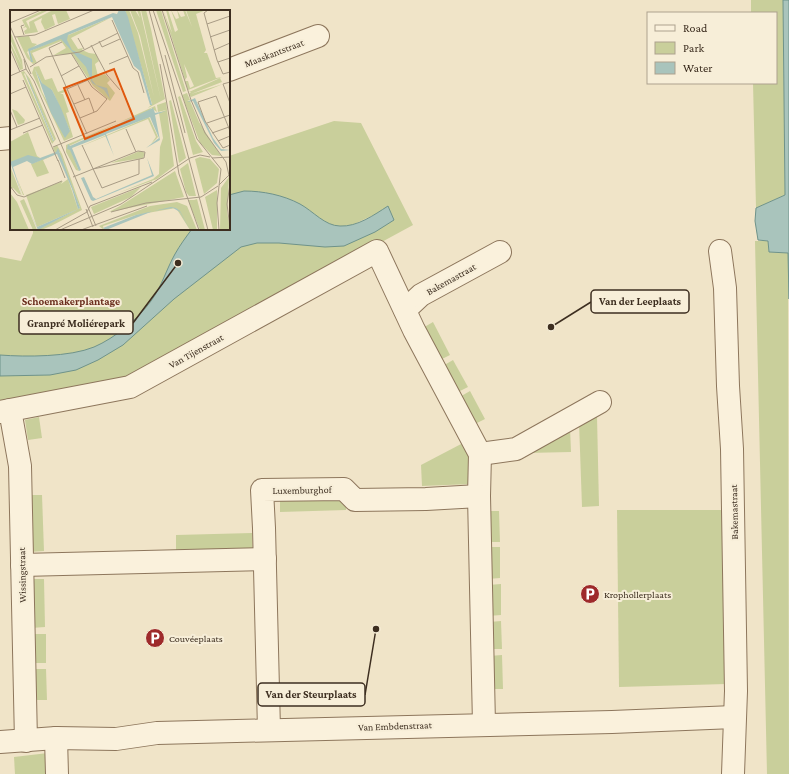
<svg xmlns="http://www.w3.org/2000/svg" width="789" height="774" viewBox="0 0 789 774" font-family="'Crimson Pro',serif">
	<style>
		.green { fill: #c9cf9b; fill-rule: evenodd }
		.water { fill: #a9c4bc; stroke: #6f938a }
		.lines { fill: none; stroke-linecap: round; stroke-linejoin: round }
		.street-casing { stroke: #8d765c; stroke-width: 24 }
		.street { stroke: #faf1dc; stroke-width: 22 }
		.labels { text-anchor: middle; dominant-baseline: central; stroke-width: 4; stroke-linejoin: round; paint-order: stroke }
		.street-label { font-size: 10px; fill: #3d2e20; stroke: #f7eed8 }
		.poi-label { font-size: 10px; fill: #3d2e20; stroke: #f7eed8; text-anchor: start }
		.neighbourhood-label { font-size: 11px; font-weight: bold; fill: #6b2e1e; stroke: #f7eed8 }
		.inset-road { fill: none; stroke: #a89b85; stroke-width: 1 }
		.view { fill: #df570d; fill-opacity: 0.15; stroke: #df570d; stroke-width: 2 }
		.inset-edge { fill: none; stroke: #3d2e20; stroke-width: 2 }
		.leader { fill: none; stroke: #3d2e20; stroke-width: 1.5 }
		.callout-dot { fill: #3d2e20; stroke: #f7eed8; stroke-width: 1.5 }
		.callout { fill: #f7eed8; stroke: #3d2e20; stroke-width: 1.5 }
		.callout-label { font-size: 11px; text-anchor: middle; font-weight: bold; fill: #3d2e20 }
	</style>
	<rect width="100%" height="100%" fill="#f0e4c8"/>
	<g class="green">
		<polygon points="751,0 783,0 785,195 756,208 753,83 776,83 776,13 751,13"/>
		<path d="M334 121 361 123 413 225 126 381 0 404V257L21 261 33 233V229H229V156ZM378 213 357 239 352 225Z"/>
		<polygon points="755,241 768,241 769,252 788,253 789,774 767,774"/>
		<polygon points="433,322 450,355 438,361 421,329"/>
		<polygon points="453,360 468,387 456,393 441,367"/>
		<polygon points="470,391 485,419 473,425 458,398"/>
		<polygon points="597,416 599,506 582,507 579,422"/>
		<polygon points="39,417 42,438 28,440 25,420"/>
		<polygon points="570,427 571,452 526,453"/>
		<polygon points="463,443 470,457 471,484 422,486 421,465"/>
		<polygon points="28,495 42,495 44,551 29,552"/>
		<polygon points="346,495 346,510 280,512 280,497"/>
		<polygon points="617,510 722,510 726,684 619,687"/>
		<polygon points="486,511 499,511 500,542 487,542"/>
		<polygon points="252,533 253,556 176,557 176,535"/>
		<polygon points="487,547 500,547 500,578 488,579"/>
		<polygon points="30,579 44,579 45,627 31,628"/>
		<polygon points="501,584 501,615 488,616 488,585"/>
		<polygon points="501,621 502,649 489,649 489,622"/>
		<rect x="32" y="634" width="14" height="29"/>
		<polygon points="502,655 503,689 490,689 489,656"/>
		<polygon points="32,669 46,669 47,700 33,700"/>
		<polygon points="48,753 48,774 15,774 14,757"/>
	</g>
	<g class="water">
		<polygon points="783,0 789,0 789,299 788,253 769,252 768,241 758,240 755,221 756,208 785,195"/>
		<path d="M244 191C263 191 283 195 300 204 313 211 325 226 340 226 357 227 374 215 388 206L394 220 375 232 344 246 325 247 279 243H257L241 247 174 299 123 345 98 360 76 370 50 375 0 376V355C26 357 70 357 94 347 115 338 138 319 151 301 162 286 166 270 175 254 180 245 186 237 192 229H229V195Z"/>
	</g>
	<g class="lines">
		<g class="street-casing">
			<g id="street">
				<polyline points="229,70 318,36"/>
				<polyline points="0,139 11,138"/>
				<polyline points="720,251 725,288 728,386 732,449 736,691 733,774"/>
				<polyline points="405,310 421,295 500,252"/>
				<polyline points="10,410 20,466 26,741"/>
				<polyline points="0,412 130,387 377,251 414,330 480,454 479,496 484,724"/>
				<polyline points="480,454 516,449 600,402"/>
				<polyline points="22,565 265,559"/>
				<polyline points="269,730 264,528 262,490 344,489 355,500 426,499 479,496"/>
				<polyline points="56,738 57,774"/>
				<polyline points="0,742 56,738 116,739 157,733 612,722 734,717"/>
			</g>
		</g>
		<use href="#street" class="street"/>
	</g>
	<defs>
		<g id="parking-disc" transform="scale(1)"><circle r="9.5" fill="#9e2a2b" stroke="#f7eed8"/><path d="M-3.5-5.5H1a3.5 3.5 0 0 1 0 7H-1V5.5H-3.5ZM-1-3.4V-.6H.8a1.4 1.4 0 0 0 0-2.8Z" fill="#fff"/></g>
	</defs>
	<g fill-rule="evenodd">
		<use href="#parking-disc" x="590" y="594"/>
		<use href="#parking-disc" x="155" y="638"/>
	</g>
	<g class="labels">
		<g class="street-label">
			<text transform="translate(274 53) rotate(-21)">Maaskantstraat</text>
			<text transform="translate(451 279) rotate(-29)">Bakemastraat</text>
			<text transform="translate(196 351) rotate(-29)">Van Tijenstraat</text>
			<text transform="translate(302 490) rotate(-1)">Luxemburghof</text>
			<text transform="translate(734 512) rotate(-91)">Bakemastraat</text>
			<text transform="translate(22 575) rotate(-91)">Wissingstraat</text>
			<text transform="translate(395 726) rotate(-2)">Van Embdenstraat</text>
		</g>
		<g class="poi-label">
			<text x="604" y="594">Krophollerplaats</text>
			<text x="169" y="638">Couvéeplaats</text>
		</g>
		<g class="neighbourhood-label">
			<text x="71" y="301">Schoemakerplantage</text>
		</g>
	</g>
	<g transform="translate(10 10)">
		<rect width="220" height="220" fill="#f0e4c8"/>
		<path d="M34 0H39L16 11 20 19 19 12 43 0H56L60 9 48 14 45 4 42 5 45 15 35 20 31 12 32 8 24 12 28 22 15 24 14 21 17 19 16 17 13 18 15 16 12 10ZM115 0H119L128 23 144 87 130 26 120 0H125L130 8 127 0H130L151 90 131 0H136L141 19 155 89 138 98 142 94ZM146 0H151L153 7 176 81 173 82ZM153 0 162 23 156 0H158L165 22 168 20 161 0 166 9 169 8 167 0 171 7 175 6 173 0H175L182 17 176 0H196L186 4 196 40 194 43H197L206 68 212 67 178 80 175 71H178L180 78 184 76 174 54 177 67 175 70ZM102 7 61 28 68 39 73 38 72 40 79 43 86 44 89 51 85 54 88 66 95 64 100 70 97 73 105 83 100 91 83 76 62 44 44 45 56 38 51 31 22 43 27 53 23 54 17 48 7 27 19 26 22 33 27 34 17 42 22 52 20 41ZM0 21 12 50 13 59 10 60 0 35V32L12 56 0 29ZM29 56 35 70 42 68 48 82 56 79 57 81 50 84H53L59 102 56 103 63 127 54 131 22 63 24 57ZM25 59 36 81 43 84 41 78 44 84 60 121 46 108 32 82ZM14 61 20 69 46 129 42 134 11 62ZM15 63 44 130 43 131 14 64ZM210 68 212 72 181 84 213 74 181 87 179 84 181 82H179ZM177 83 180 90 177 91H180L189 112 211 146 202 145 190 133 172 85ZM170 86 186 131 193 142 183 145 168 87ZM161 90 176 148 169 153 159 91ZM156 92 164 156 147 169 108 183 143 169 149 164 150 137 153 128 149 103 156 100 148 102 147 95ZM145 96 147 102 141 98 140 101 110 112ZM2 99 7 101 15 110 14 113 8 115ZM139 107 148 127 141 134 146 127 138 109 62 140ZM108 113 59 136 69 161 66 160 56 142V135ZM18 122 27 146 30 148 0 154V132ZM47 135 52 144 72 200 41 216 31 220H23L10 191 14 189 27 220 70 198 49 144 51 142 45 143 43 138ZM130 141 135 143 133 148 101 153ZM44 145 33 150 39 163 27 167 21 154ZM190 147 200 149 209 159 207 173 194 184 185 149ZM178 153 186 186H179L176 182 170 159ZM0 156 11 184 13 185 6 166 14 185 9 184 3 178 0 179ZM165 161 174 187 99 202 110 196ZM219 167 217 201 220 220H210L211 178ZM58 169 68 199 27 217 16 185 53 171 51 174ZM131 177 121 187 84 204 81 197ZM207 180V220H203L195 187ZM0 183 7 192 19 220H0ZM187 189 195 220H190L178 190H184L186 196 184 190ZM167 192 177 196 187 220H180L166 198 126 205 93 216 94 220 89 216 140 196Z" fill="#c9cf9b" fill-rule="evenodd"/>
		<path d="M109 0H115L118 7 142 95H140L130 61 124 56 102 7 58 25 57 30 62 40 82 49V70L86 75 97 78 100 89 94 80 82 73 76 57 51 29 20 41 23 52H21L18 39 103 3 107 4ZM25 59 32 73 42 80 51 98 60 121 55 128 41 103ZM15 63 20 73 44 131H43ZM185 88 203 128 211 139 220 140 211 141 204 133 183 91 177 92ZM143 98 145 103 156 101 145 105 150 130 136 138 149 128 140 107 96 124 104 146 95 125 62 138 71 160 69 161 60 140 57 139 58 134 60 136 78 128ZM48 138 70 198 28 220 14 189 27 217 68 199 62 179 47 144 22 154 17 151 3 157 12 185 0 152 18 145 30 148 46 142ZM137 148 144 166 83 191 81 190 71 168 74 167 83 187 86 189 142 165ZM161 197 166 198 170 201 180 220 170 202 163 198 143 201 96 220 93 218 126 205Z" fill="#a9c4bc"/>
		<path class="inset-road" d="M139 0 198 220M143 0 187 129 211 159 207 193 209 220M152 0 181 90 195 123 216 152 220 170M198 0 194 3 207 50 213 64 220 62M102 10 123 58 128 62 134 83M0 13 31 0M197 14 220 6M0 16 21 64M14 25 11 16 14 15M5 27 25 25 84 0M200 27 220 20M68 28 74 39M89 31 92 37 110 29M52 32 39 38 77 124M81 35 97 65 110 80M0 39 10 62M204 40 220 33M61 43 82 77 97 89 87 101 70 108M155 45 175 123M14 49 16 59 24 71 86 216M208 52 220 48M99 54 118 46M150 54 169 164 189 220M20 57 36 47 70 42 108 23M0 66 16 59M51 66 69 56M13 70 48 151M220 72 213 74 220 93M68 75 75 90M57 79 78 70M0 84 16 77M64 94 79 88 84 102M0 100 7 117M197 113 220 105M116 119 126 142M0 120 30 108M220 121 206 86 188 92 195 111 213 138 220 135M13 123 33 115M202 123 219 117M208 131 220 126M72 135 92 178 129 164V149M43 137 106 111M202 148 220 147M48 150 55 168M63 167 128 141 135 142 134 148 83 159M220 174 217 194 220 218M209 175 220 164M0 176 7 185 14 187 52 171M76 199 83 217M101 202 136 193 191 187 208 176M45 220 77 202 80 196 142 172M50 220 111 194 180 148 190 145 200 147M71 220 137 196"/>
		<path class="view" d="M104 59 124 109 75 129 54 78Z"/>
		<rect width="220" height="220" class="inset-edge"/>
	</g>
	<path class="leader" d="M551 327L591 302M178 263L133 323M376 629L365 695"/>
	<g class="callout-dot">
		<circle cx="551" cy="327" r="4"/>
		<circle cx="178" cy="263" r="4"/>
		<circle cx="376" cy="629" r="4"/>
	</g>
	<g class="callout">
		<rect x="591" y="290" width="98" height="23" rx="4"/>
		<rect x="19" y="311" width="114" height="23" rx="4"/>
		<rect x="258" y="683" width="107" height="23" rx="4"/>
	</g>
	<g class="callout-label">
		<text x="640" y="305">Van der Leeplaats</text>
		<text x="76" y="327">Granpré Moliérepark</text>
		<text x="311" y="698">Van der Steurplaats</text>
	</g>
	<rect x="647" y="12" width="130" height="72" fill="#f7eed8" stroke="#ada18e"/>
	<rect x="655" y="25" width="20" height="6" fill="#faf1dc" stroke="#ada18e"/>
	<text x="683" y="32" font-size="12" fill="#3d2e20">Road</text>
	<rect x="655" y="42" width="20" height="12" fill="#c9cf9b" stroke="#ada18e"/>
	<text x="683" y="52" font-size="12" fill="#3d2e20">Park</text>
	<rect x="655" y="62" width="20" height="12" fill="#a9c4bc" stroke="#ada18e"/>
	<text x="683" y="72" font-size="12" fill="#3d2e20">Water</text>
</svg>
